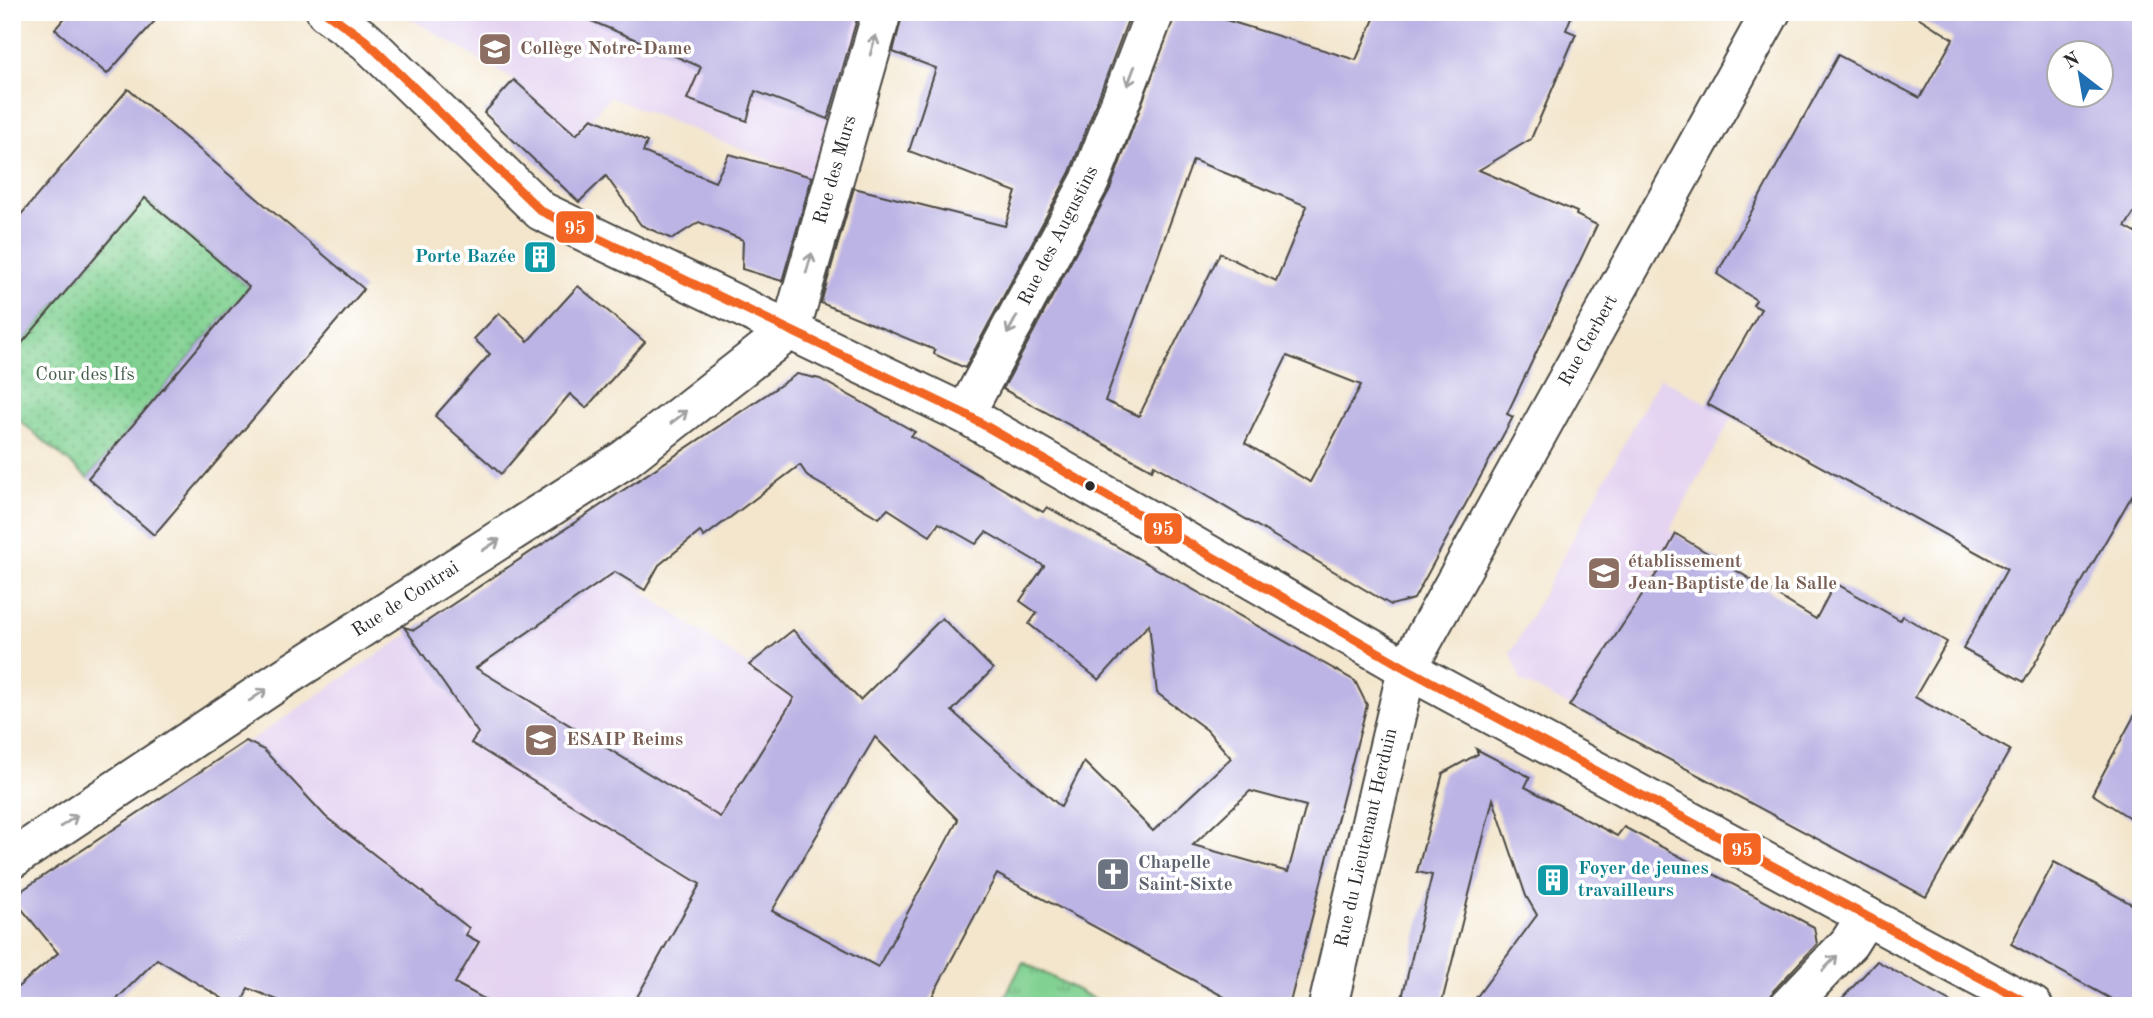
<svg xmlns="http://www.w3.org/2000/svg" width="2153" height="1018" viewBox="0 0 2153 1018" font-family="'Old Standard TT',serif">
	<style>
		.built { fill: #e4d3f1 }
		.grass { fill: url(#grass-tufts); stroke: #567e5e; stroke-width: 2 }
		.park { fill: url(#park-dots); stroke: #567e5e; stroke-width: 2 }
		.building { fill: #bcb4e4; fill-rule: evenodd }
		.lines { fill: none; stroke-linecap: round; stroke-linejoin: round }
		.minor-casing { stroke: #494743; stroke-width: 42 }
		.minor { stroke: #fff; stroke-width: 38 }
		.bus-1-casing { stroke: #fff; stroke-width: 14 }
		.bus-1 { stroke: #f26522; stroke-width: 9 }
		.oneway { stroke: #a0a0a0 }
		.bus-dot { fill: #2b2b2b; stroke: #fff; stroke-width: 2.5 }
		.labels { text-anchor: middle; dominant-baseline: central; stroke-width: 7; stroke-linejoin: round; paint-order: stroke }
		.education-label { font-size: 19px; font-weight: bold; fill: #785e54; stroke: #fff; text-anchor: start }
		.street-label { font-size: 19px; fill: #2b2b2b; stroke: #fff }
		.culture-label { font-size: 19px; font-weight: bold; fill: #0d838f; stroke: #fff; text-anchor: end }
		.park-label { font-size: 19px; fill: #455d4a; stroke: #fff }
		.worship-label { font-size: 19px; font-weight: bold; fill: #5b616d; stroke: #fff; text-anchor: start }
		.line-badge { stroke: #fff; stroke-width: 2.5 }
		.badge-label { font-size: 19px; text-anchor: middle; font-weight: bold; fill: #fff }
	</style>
	<defs>
		<pattern id="grass-tufts" width="24" height="20" patternUnits="userSpaceOnUse" patternTransform="scale(1.75)"><rect width="24" height="20" fill="#81d192"/><path d="M3 7l-1-3M5 7V3M7 7l1-3M15 17l-1-3M17 17v-4M19 17l1-3" fill="none" stroke="#6aaa77"/></pattern>
		<pattern id="park-dots" width="8" height="8" patternUnits="userSpaceOnUse" patternTransform="scale(1.75)"><rect width="8" height="8" fill="#81d192"/><path d="M2 2h.1M6 6h.1" fill="none" stroke="#6aaa77" stroke-width="1.8" stroke-linecap="round"/></pattern>
	</defs>
	<rect width="100%" height="100%" fill="#fff"/>
	<filter id="ink" filterUnits="userSpaceOnUse"><feTurbulence type="fractalNoise" baseFrequency=".0143" numOctaves="2"/><feDisplacementMap in="SourceGraphic" scale="14" xChannelSelector="R" yChannelSelector="G"/><feConvolveMatrix kernelMatrix="1 2 1 2 8 2 1 2 1" color-interpolation-filters="sRGB"/></filter>
	<filter id="wash" filterUnits="userSpaceOnUse"><feTurbulence type="fractalNoise" baseFrequency=".00686" numOctaves="4" result="noise"/><feDisplacementMap in="SourceGraphic" scale="28" xChannelSelector="R" yChannelSelector="G"/><feGaussianBlur stdDeviation="1.57" result="paint"/><feColorMatrix in="noise" values="0 0 0 0 0 0 0 0 0 0 0 0 0 0 0 0 0 1.4 0 .05"/><feComposite in="paint" operator="in"/></filter>
	<g filter="url(#wash)">
		<rect width="100%" height="100%" fill="#f3e6cd"/>
		<g class="built">
			<polygon points="399,12 867,12 819,180 610,97 546,168 514,80"/>
			<polygon points="1660,377 1732,418 1670,530 1677,535 1631,612 1569,706 1521,681 1511,653"/>
			<polygon points="562,531 585,555 615,572 799,701 693,1006 312,1006 205,771"/>
		</g>
		<polygon class="grass" points="1023,962 1108,1006 1000,1006"/>
		<polygon class="park" points="145,198 249,287 88,478 12,414 12,355"/>
		<g id="blocks">
			<g class="building">
				<polygon points="70,12 163,12 107,74 55,29"/>
				<polygon points="570,12 859,12 828,119 755,91 747,121 687,99 701,67"/>
				<polygon points="903,12 1131,12 1070,172 965,368 934,354 935,350 821,303 854,188 1005,226 1016,192 909,151 936,68 893,52"/>
				<path d="M1176 12H1228L1226 20 1356 60 1377 12H1573L1566 30 1576 34 1531 139 1479 170 1577 212 1576 215 1597 225 1507 414 1513 417 1414 599 1391 605 1154 465 1152 470 1003 389 1110 189ZM1193 160 1307 206 1276 281 1220 253 1139 416 1105 401ZM1287 356 1361 385 1310 482 1245 443Z"/>
				<path d="M1910 12H2141V202L2125 227 2141 236V480L2024 682 1963 649 2007 569 1707 404 1761 309 1753 305 1756 300 1717 274 1838 55 1920 98 1953 39ZM2059 52H2101V94H2059Z"/>
				<polygon points="514,80 576,135 592,118 647,142 643,152 715,182 729,154 812,177 782,281 742,269 743,240 699,222 672,239 641,225 606,176 579,202 484,113"/>
				<polygon points="128,89 364,289 154,535 88,478 249,287 145,198 12,355 12,225"/>
				<polygon points="578,286 645,342 586,408 570,394 501,474 435,416 490,354 474,339 499,313 528,341"/>
				<path d="M797 374 820 379 915 432 911 436 1043 512 1047 507 1355 681 1367 705 1289 1006H1241L997 874 927 1006H632L700 884 471 743 478 733 404 627 414 630ZM800 465 808 477 879 518 888 509 930 536 939 523 976 544 986 532 1044 566 1020 601 1037 613 1029 624 1099 680 1149 624 1157 693 1207 730 1231 758 1153 831 1084 762 1061 807 952 711 993 669 942 618 860 700 793 630 749 665 794 698 720 817 476 668 615 572 645 590 659 565 700 532 704 537ZM875 737 958 820 878 967 772 911ZM1250 791 1306 806 1288 872 1193 845Z"/>
				<polygon points="1676,534 1816,619 1835,583 1900,620 1903,616 1947,642 1915,697 2010,750 1926,897 1569,706 1661,567 1659,565"/>
				<polygon points="2141,703 2141,825 2092,794"/>
				<polygon points="246,741 264,750 326,817 469,928 466,935 479,942 455,983 497,1006 292,1006 248,988 241,1006 235,1006 157,959 110,1006 12,1006 12,992 58,953 12,897"/>
				<polygon points="1476,749 1530,777 1525,787 1617,836 1624,827 1814,927 1817,944 1773,991 1768,1006 1470,1006 1537,915 1526,896 1493,799 1441,1006 1400,1006 1432,875 1417,872 1443,773 1478,754"/>
				<polygon points="2054,862 2141,909 2141,1006 2124,1006 2011,944"/>
				<polygon points="1877,961 1957,1006 1835,1006"/>
			</g>
		</g>
	</g>
	<g filter="url(#ink)">
		<use href="#blocks" fill-opacity="0" stroke="#494743" stroke-width="2"/>
		<g class="lines">
			<g class="minor-casing">
				<g id="minor">
					<polyline points="326,12 366,41 541,211 965,414 1407,669 2033,1006"/>
					<polyline points="791,329 882,12"/>
					<polyline points="965,414 1090,181 1155,12"/>
					<polyline points="12,859 279,681 625,459 791,329"/>
					<polyline points="1328,1006 1407,669 1771,12"/>
					<polyline points="1789,1006 1849,943 1866,916"/>
				</g>
			</g>
			<use href="#minor" class="minor"/>
			<g class="bus-1-casing">
				<polyline id="bus-1" points="326,12 366,41 541,211 965,414 1407,669 2033,1006"/>
			</g>
			<use href="#bus-1" class="bus-1"/>
		</g>
		<defs><path id="oneway-shaft" d="M-6 0H5M1.5-3L5.5 0L1.5 3" fill="none" stroke-width="1.6" stroke-linecap="round" stroke-linejoin="round" transform="scale(1.75)"/></defs>
		<g class="oneway">
			<use href="#oneway-shaft" transform="translate(873 45) rotate(-74)"/>
			<use href="#oneway-shaft" transform="translate(1131 76) rotate(111)"/>
			<use href="#oneway-shaft" transform="translate(809 263) rotate(-74)"/>
			<use href="#oneway-shaft" transform="translate(1012 325) rotate(118)"/>
			<use href="#oneway-shaft" transform="translate(679 417) rotate(-38)"/>
			<use href="#oneway-shaft" transform="translate(491 545) rotate(-33)"/>
			<use href="#oneway-shaft" transform="translate(258 695) rotate(-34)"/>
			<use href="#oneway-shaft" transform="translate(69 821) rotate(-34)"/>
			<use href="#oneway-shaft" transform="translate(1830 963) rotate(-46)"/>
		</g>
	</g>
	<defs>
		<g id="school-square" transform="scale(1.75)"><rect x="-9" y="-9" width="18" height="18" rx="4" fill="#8d6e63" stroke="#fff"/><path d="M0-5L7-2L0 1L-7-2ZM-4 1L0 2.5L4 1V4Q0 6-4 4Z" fill="#fff"/></g>
		<g id="building-square" transform="scale(1.75)"><rect x="-9" y="-9" width="18" height="18" rx="4" fill="#0f9aa8" stroke="#fff"/><path d="M-4-6H4V6H1V3H-1V6H-4ZM-2.5-4.3h1.7v1.8h-1.7ZM.8-4.3h1.7v1.8H.8ZM-2.5-1h1.7V.8h-1.7ZM.8-1h1.7V.8H.8Z" fill="#fff"/></g>
		<g id="university-square" transform="scale(1.75)"><rect x="-9" y="-9" width="18" height="18" rx="4" fill="#8d6e63" stroke="#fff"/><path d="M0-5L7-2L0 1L-7-2ZM-4 1L0 2.5L4 1V4Q0 6-4 4Z" fill="#fff"/></g>
		<g id="church-square" transform="scale(1.75)"><rect x="-9" y="-9" width="18" height="18" rx="4" fill="#6b7280" stroke="#fff"/><path d="M-1.2-6h2.4v3.5h3.3v2.4h-3.3V6h-2.4V-.1h-3.3v-2.4h3.3Z" fill="#fff"/></g>
	</defs>
	<g fill-rule="evenodd">
		<use href="#school-square" x="495" y="49"/>
		<use href="#building-square" x="540" y="257"/>
		<use href="#university-square" x="1604" y="573"/>
		<use href="#university-square" x="541" y="740"/>
		<use href="#church-square" x="1113" y="874"/>
		<use href="#building-square" x="1553" y="880"/>
	</g>
	<circle class="bus-dot" cx="1090" cy="486" r="6"/>
	<g class="labels">
		<g class="education-label">
			<text x="520" y="49">Collège Notre-Dame</text>
			<text x="1628" y="562">établissement<tspan x="1628" dy="22">Jean-Baptiste de la Salle</tspan></text>
			<text x="566" y="740">ESAIP Reims</text>
		</g>
		<g class="street-label">
			<text transform="translate(836 170) rotate(-74)">Rue des Murs</text>
			<text transform="translate(1059 236) rotate(-63)">Rue des Augustins</text>
			<text transform="translate(1589 341) rotate(-61)">Rue Gerbert</text>
			<text transform="translate(406 600) rotate(-33)">Rue de Contrai</text>
			<text transform="translate(1367 838) rotate(-77)">Rue du Lieutenant Herduin</text>
		</g>
		<g class="culture-label">
			<text x="516" y="257">Porte Bazée</text>
			<text x="1578" y="869" text-anchor="start">Foyer de jeunes<tspan x="1578" dy="22">travailleurs</tspan></text>
		</g>
		<g class="park-label">
			<text x="85" y="375">Cour des Ifs</text>
		</g>
		<g class="worship-label">
			<text x="1138" y="863">Chapelle<tspan x="1138" dy="22">Saint-Sixte</tspan></text>
		</g>
	</g>
	<g class="line-badge">
		<rect x="555" y="210" width="40" height="34" rx="7" fill="#f26522"/>
		<rect x="1143" y="512" width="40" height="33" rx="7" fill="#f26522"/>
		<rect x="1722" y="832" width="40" height="34" rx="7" fill="#f26522"/>
	</g>
	<g class="badge-label">
		<text x="575" y="234">95</text>
		<text x="1163" y="535">95</text>
		<text x="1742" y="856">95</text>
	</g>
	<rect width="2153" height="1018" fill="none" stroke="#fff" stroke-width="42"/>
	<g transform="translate(2080 74) rotate(329)"><circle r="33" fill="#ffffff" stroke="#aaaaaa" stroke-width="2"/>
	<path d="M0-5L12 26L0 18L-12 26Z" fill="#1f6fb2"/>
	<text y="-10" font-size="19" font-weight="bold" text-anchor="middle" fill="#2b2b2b">N</text>
	</g>
</svg>
